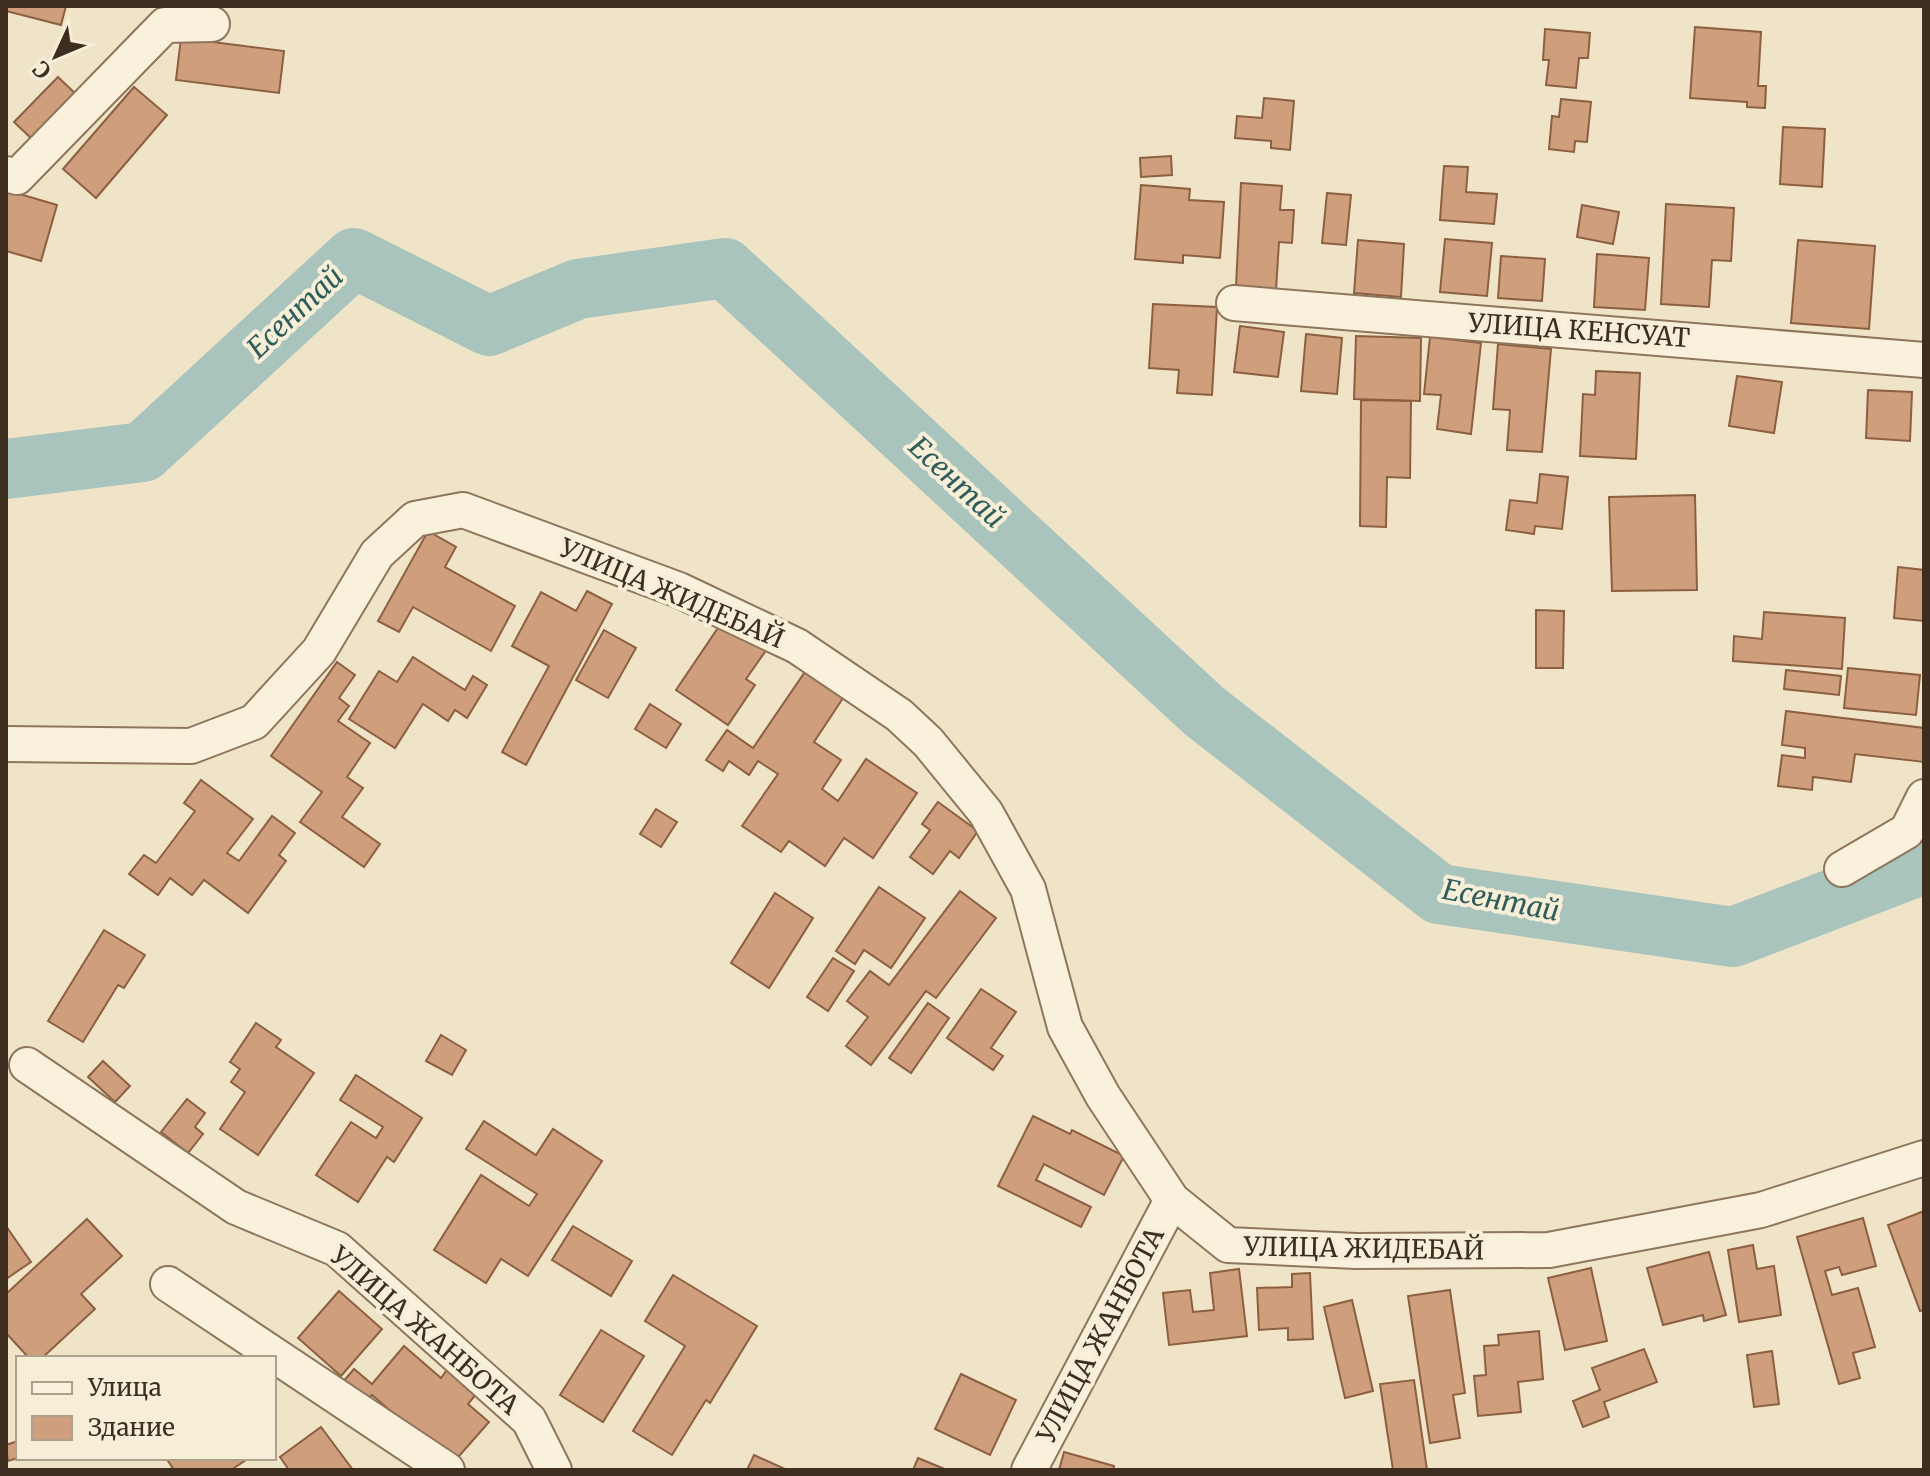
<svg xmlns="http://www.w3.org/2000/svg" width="1930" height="1476" viewBox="0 0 1930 1476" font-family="Merriweather,serif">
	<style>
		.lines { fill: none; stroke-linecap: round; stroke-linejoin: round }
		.river { stroke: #a9c4bc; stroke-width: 60 }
		.building { fill: #cf9f7d; stroke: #8d5f41; stroke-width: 2 }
		.minor-casing { stroke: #8d765c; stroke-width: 38 }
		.minor { stroke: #faf1dc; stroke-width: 34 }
		.labels { text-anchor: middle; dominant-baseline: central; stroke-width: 8; stroke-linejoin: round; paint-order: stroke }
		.street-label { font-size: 26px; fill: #3d2e20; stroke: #f7eed8 }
		.water-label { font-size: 28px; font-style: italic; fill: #2f5d5a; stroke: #f7eed8 }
	</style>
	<rect width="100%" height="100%" fill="#f0e4c8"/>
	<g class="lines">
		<polyline class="river" points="6,469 143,452 354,258 489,326 578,289 725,268 1204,711 1439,894 1733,937 1924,864"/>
	</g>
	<g class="building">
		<polygon points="6,6 66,6 61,25 6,11"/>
		<polygon points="1695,27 1761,32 1758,86 1766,86 1765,108 1747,107 1747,102 1690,98"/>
		<polygon points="1545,29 1590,33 1588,58 1579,58 1576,88 1546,85 1549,60 1543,60"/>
		<polygon points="181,38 284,51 279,93 176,80"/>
		<polygon points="58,77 79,97 35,142 14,122"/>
		<polygon points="134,87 167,115 96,198 63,169"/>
		<polygon points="1264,98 1294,101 1290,150 1271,148 1271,141 1235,138 1237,116 1262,118"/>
		<polygon points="1561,99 1591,102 1587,142 1575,141 1574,152 1549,149 1552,116 1559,117"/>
		<polygon points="1783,127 1825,129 1822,187 1780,184"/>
		<polygon points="1171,156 1172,175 1141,177 1140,158"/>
		<polygon points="1444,166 1468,167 1466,192 1497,194 1494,224 1440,220"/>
		<polygon points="1241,183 1282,186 1280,210 1294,210 1292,243 1279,242 1276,290 1236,287"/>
		<polygon points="1141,185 1190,189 1189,200 1224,202 1220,258 1183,255 1183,263 1135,259"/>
		<polygon points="6,190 57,205 41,261 6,251"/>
		<polygon points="1327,193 1351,195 1346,245 1322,243"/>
		<polygon points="1666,204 1734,208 1731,261 1712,260 1709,307 1661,304"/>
		<polygon points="1582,205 1619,212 1613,244 1577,237"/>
		<polygon points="1445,239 1492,243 1487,296 1440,292"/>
		<polygon points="1358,240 1404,244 1401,297 1354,293"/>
		<polygon points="1798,240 1875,246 1869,329 1791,323"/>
		<polygon points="1597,254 1649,258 1645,310 1594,307"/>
		<polygon points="1501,256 1545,259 1542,301 1498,298"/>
		<polygon points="1153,304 1217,307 1212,395 1177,393 1179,370 1149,368"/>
		<polygon points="1240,326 1284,332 1278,377 1234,372"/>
		<polygon points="1306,334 1342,338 1337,394 1301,391"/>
		<polygon points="1356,336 1421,338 1420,401 1354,399"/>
		<polygon points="1430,337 1481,343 1471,434 1437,429 1441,395 1424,394"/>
		<polygon points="1498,344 1551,349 1542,452 1507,450 1510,410 1493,409"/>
		<polygon points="1596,371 1640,373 1636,459 1580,456 1583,394 1595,395"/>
		<polygon points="1737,376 1782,382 1774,433 1729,426"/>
		<polygon points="1868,390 1912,392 1910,441 1866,438"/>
		<polygon points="1361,400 1411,401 1410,478 1387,477 1386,527 1360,526"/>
		<polygon points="1540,474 1568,477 1562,529 1535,526 1534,534 1506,530 1510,500 1537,503"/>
		<polygon points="1695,495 1697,590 1612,591 1609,497"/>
		<polygon points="428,531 456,547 445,567 515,606 491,651 413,607 399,632 378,621"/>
		<polygon points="1898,567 1924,570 1924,621 1894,618"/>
		<polygon points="587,591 612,604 526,765 502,752 549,666 512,646 541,592 576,611"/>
		<polygon points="1536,610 1564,611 1563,668 1536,668"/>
		<polygon points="1764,612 1845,618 1842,669 1733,661 1734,636 1762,639"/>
		<polygon points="724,619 767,649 746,679 755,685 728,725 676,690"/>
		<polygon points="604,630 636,648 608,698 576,680"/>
		<polygon points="413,657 465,690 473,676 487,685 467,718 455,710 448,721 423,704 395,748 349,719 379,671 397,682"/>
		<polygon points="337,662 355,675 339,698 349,706 338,721 370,743 347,777 363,788 342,817 380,844 364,867 300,822 322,792 271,756"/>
		<polygon points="809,666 847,692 814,742 841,760 822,789 838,801 866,759 917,793 873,858 844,838 825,866 789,841 781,852 742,826 778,774 758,761 749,775 729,761 723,771 706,760 727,730 753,748"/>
		<polygon points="1848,668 1920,675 1916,715 1844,708"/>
		<polygon points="1786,670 1841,676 1839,695 1784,689"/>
		<polygon points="650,704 681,724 666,748 635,729"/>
		<polygon points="1786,711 1924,728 1924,762 1855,754 1851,782 1813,777 1812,790 1778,786 1782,755 1805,758 1805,748 1782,745"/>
		<polygon points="201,780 253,819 227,853 239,861 272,816 295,833 279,855 286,861 248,913 204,880 192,895 170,878 158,895 129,874 144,855 156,863 195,811 184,803"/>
		<polygon points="938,802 978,831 959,858 950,851 933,874 910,857 930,830 922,824"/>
		<polygon points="656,809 677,822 661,847 640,834"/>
		<polygon points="879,887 925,918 891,968 864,950 855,964 836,951"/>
		<polygon points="960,891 996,918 936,998 926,991 871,1065 846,1046 868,1017 847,1001 870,971 889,985"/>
		<polygon points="775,893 813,918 769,988 731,963"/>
		<polygon points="104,930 145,955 124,988 118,985 83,1042 48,1021"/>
		<polygon points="833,958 854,971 828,1011 807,997"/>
		<polygon points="981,989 1016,1012 991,1048 1003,1056 993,1070 947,1038"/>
		<polygon points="928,1003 949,1018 911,1073 889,1058"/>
		<polygon points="256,1023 281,1040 276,1047 314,1073 258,1155 220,1129 245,1092 231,1082 240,1069 230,1062"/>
		<polygon points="441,1035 466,1050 452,1075 426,1061"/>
		<polygon points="103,1061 130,1086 115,1102 88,1077"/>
		<polygon points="356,1075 422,1118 394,1162 387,1157 358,1202 316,1175 351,1122 376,1138 383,1127 340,1100"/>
		<polygon points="187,1099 205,1113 195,1127 203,1134 188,1153 161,1132"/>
		<polygon points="1033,1116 1070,1134 1072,1130 1124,1156 1104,1195 1044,1164 1036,1180 1091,1207 1081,1227 998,1186"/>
		<polygon points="484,1121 536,1155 553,1129 602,1161 528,1276 501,1259 486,1283 434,1250 481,1175 529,1206 537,1194 466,1149"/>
		<polygon points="1924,1211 1924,1310 1920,1311 1888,1225"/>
		<polygon points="1863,1218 1876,1266 1842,1275 1839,1267 1825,1271 1832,1295 1858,1288 1875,1347 1853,1353 1860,1378 1839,1384 1797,1237"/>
		<polygon points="87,1219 122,1256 81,1294 95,1309 42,1358 29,1358 6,1333 6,1294"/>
		<polygon points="6,1226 31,1262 6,1279"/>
		<polygon points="573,1226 632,1261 611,1296 552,1260"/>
		<polygon points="1753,1245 1757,1269 1774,1266 1781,1315 1739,1322 1728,1250"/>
		<polygon points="1709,1252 1726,1315 1704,1321 1703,1315 1663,1325 1647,1268"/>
		<polygon points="1591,1268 1607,1341 1565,1350 1548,1278"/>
		<polygon points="1239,1269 1247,1336 1169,1345 1163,1293 1190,1290 1193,1312 1214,1310 1210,1273"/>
		<polygon points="1310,1273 1313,1339 1288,1340 1288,1328 1259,1330 1257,1288 1292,1287 1292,1274"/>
		<polygon points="673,1275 757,1326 710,1403 706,1400 672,1455 633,1431 685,1346 645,1321"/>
		<polygon points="1450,1290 1465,1393 1453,1395 1460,1438 1430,1443 1408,1296"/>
		<polygon points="339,1291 382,1329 341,1376 298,1338"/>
		<polygon points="1352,1300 1373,1391 1345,1398 1324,1307"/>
		<polygon points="601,1330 644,1356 603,1422 560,1395"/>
		<polygon points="1539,1331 1543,1379 1518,1382 1521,1412 1478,1416 1474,1376 1486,1375 1484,1346 1499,1345 1498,1335"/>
		<polygon points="404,1346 441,1378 452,1363 481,1388 468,1404 489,1422 452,1464 372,1395 365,1403 342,1383 354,1369 372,1384"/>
		<polygon points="1644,1349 1657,1382 1604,1402 1609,1417 1583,1427 1573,1401 1600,1390 1592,1368"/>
		<polygon points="1772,1351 1779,1404 1754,1407 1747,1355"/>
		<polygon points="961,1374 1016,1400 990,1455 935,1429"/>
		<polygon points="1414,1380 1427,1470 1393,1470 1380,1384"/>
		<polygon points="321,1427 353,1470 289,1470 280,1457"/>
		<polygon points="18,1441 18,1458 8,1461 6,1445"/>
		<polygon points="1064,1452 1114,1466 1113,1470 1059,1470"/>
		<polygon points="754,1455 787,1470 747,1470"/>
		<polygon points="166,1458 249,1458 231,1470 174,1470"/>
		<polygon points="918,1458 947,1470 913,1470"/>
	</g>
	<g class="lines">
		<g class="minor-casing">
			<g id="minor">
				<polyline points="6,174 17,177 165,25 212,24"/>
				<polyline points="1234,303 1924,360"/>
				<polyline points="6,744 191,746 254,722 319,651 377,554 415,519 463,510 679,590 797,646 899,715 928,742 986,813 1028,889 1065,1027 1103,1096 1172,1200 1228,1245 1356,1251 1549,1250 1761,1210 1924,1158"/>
				<polyline points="1842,869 1907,831 1924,797"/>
				<polyline points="27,1065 236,1207 337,1249 529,1420 554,1470"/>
				<polyline points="168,1284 447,1470"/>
				<polyline points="1029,1470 1172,1200"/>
			</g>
		</g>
		<use href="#minor" class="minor"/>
	</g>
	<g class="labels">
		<g class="street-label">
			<text transform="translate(1579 330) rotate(4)">УЛИЦА КЕНСУАТ</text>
			<text transform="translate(672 593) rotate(23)">УЛИЦА ЖИДЕБАЙ</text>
			<text transform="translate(1364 1248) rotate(1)">УЛИЦА ЖИДЕБАЙ</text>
			<text transform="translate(425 1330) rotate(41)">УЛИЦА ЖАНБОТА</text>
			<text transform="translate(1100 1335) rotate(-62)">УЛИЦА ЖАНБОТА</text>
		</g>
		<g class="water-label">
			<text transform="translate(295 312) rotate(-43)">Есентай</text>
			<text transform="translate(957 482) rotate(43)">Есентай</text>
			<text transform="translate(1501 900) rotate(11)">Есентай</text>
		</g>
	</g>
	<rect width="1930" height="1476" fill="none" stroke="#3d2e20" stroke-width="16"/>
	<rect x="16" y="1356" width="260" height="104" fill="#f7eed8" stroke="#ada18e" stroke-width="2"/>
	<rect x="32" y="1382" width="40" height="12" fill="#faf1dc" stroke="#ada18e" stroke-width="2"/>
	<text x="88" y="1396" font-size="24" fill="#3d2e20">Улица</text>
	<rect x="32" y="1416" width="40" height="24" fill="#cf9f7d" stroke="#ada18e" stroke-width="2"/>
	<text x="88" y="1436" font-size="24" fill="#3d2e20">Здание</text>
	<g transform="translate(56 56) rotate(226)" stroke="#f7eed8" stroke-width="6" paint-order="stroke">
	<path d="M0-6L14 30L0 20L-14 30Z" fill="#3d2e20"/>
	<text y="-12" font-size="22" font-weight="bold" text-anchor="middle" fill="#3d2e20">С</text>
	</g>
</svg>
